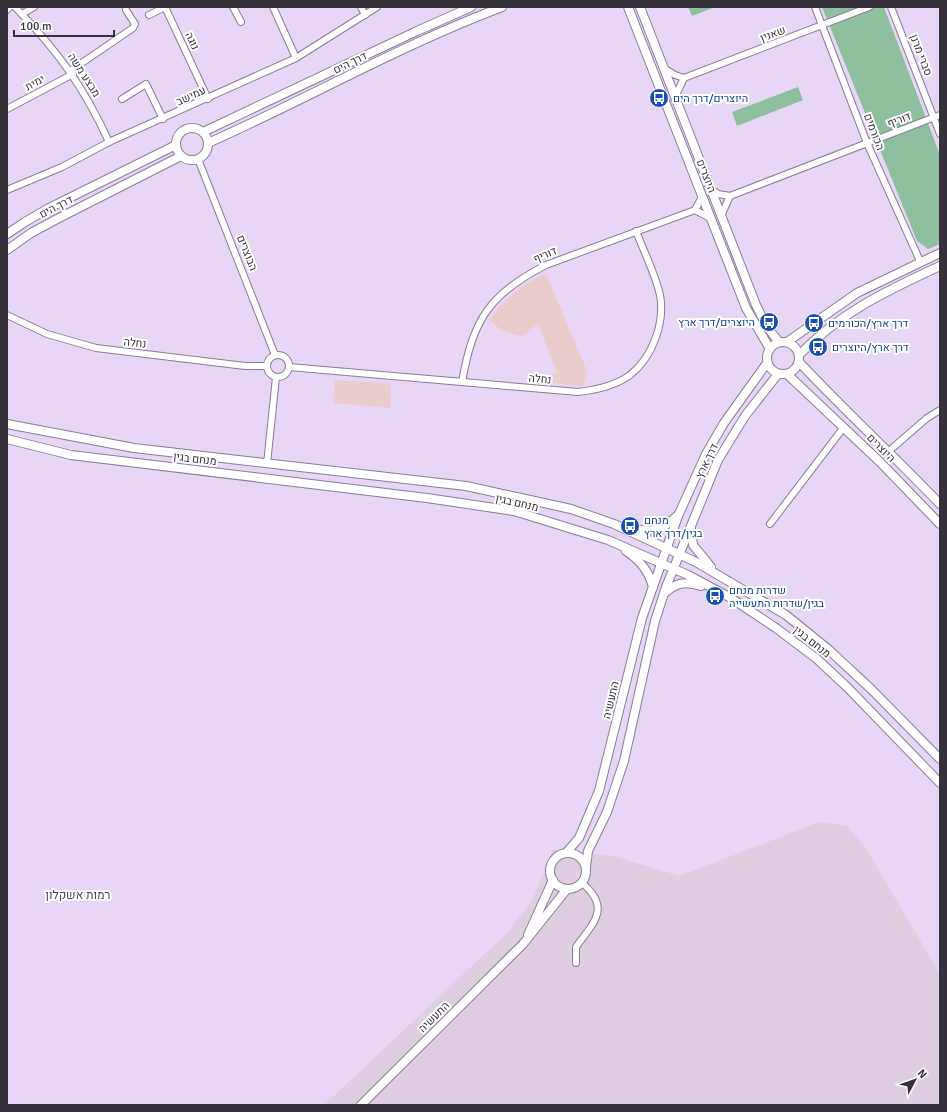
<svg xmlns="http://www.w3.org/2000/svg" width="947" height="1112" viewBox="0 0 947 1112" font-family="Signika,Heebo,sans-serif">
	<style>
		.industrial { fill: #dfcee0 }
		.education { fill: #e8cdcc }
		.green { fill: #8ec09f }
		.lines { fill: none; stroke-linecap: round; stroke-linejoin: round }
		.street-casing { stroke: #8b7c97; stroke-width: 8 }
		.secondary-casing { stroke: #8b7c97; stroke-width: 10 }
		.street { stroke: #fff; stroke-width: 6 }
		.secondary { stroke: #fff; stroke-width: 8 }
		.labels { text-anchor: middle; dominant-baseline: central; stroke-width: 4; stroke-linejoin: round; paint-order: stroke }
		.street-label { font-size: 11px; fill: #37313c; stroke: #fff }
		.transit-label { font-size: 11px; fill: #164399; stroke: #fff; text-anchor: start }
		.neighbourhood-label { font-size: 12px; fill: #50435b; stroke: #fff }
	</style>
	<rect width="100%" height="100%" fill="#e7d7f4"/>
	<polygon class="industrial" points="819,822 847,826 865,847 940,974 940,1105 324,1105 509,931 533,899 553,849 613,856 680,876"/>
	<g class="education">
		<polygon points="546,274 587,371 583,386 553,383 553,373 557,373 538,324 522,336 502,331 490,320 499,307 516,291 536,278"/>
		<polygon points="335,380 391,384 390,408 333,403"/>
	</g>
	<g class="green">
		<polygon points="688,7 715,7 692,16"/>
		<polygon points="822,7 884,7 940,155 940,244 928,249 917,241"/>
		<polygon points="798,87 803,100 737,126 732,112"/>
	</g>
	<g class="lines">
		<g class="street-casing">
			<g id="street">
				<path d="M15 7C57 50 84 87 109 142"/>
				<polyline points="233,7 241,22"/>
				<polyline points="273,7 296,58"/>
				<polyline points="361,7 365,15"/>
				<polyline points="815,7 867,143 920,261"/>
				<polyline points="891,7 940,134"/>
				<polyline points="7,10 10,7"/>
				<polyline points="22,14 34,7"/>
				<polyline points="149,15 165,7 208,99"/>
				<polyline points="665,69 675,75 684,78 869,7"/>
				<polyline points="70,71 133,28 135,24 126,10"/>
				<polyline points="675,97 684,78"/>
				<polyline points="122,99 146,84 163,119"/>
				<polyline points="7,109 73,74"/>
				<polyline points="198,159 275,355"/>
				<polyline points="711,189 718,194 730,196 940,115"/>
				<polyline points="7,190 62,167 109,142 296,58 377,7"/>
				<polyline points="695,210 710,218"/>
				<polyline points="721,216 730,196"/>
				<polyline points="7,315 47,334 96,348 245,366 266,366"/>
				<circle cx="278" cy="366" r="11"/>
				<path d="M289 367 578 392C596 390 615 386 630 375 653 357 665 322 660 295 655 273 644 252 636 231"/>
				<path d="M462 382C473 320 489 294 546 265L695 210 702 197"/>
				<polyline points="889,451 927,418 940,410"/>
				<polyline points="267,464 276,377"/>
				<polyline points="770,524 844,427"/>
				<path d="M576 963V947C593 923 612 908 582 883"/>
			</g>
		</g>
		<g class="secondary-casing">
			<g id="secondary">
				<polyline points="628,7 746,308 770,349"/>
				<polyline points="640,7 756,305 767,327 779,342"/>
				<circle cx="192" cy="144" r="16"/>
				<polyline points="203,132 417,31 471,7"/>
				<path d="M208 143C307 99 401 45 502 7"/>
				<polyline points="7,234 25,222 49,208 176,145"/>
				<polyline points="7,250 31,233 57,219 181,156"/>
				<circle cx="783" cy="358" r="16"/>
				<polyline points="787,342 857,293 940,253"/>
				<path d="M799 355C841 312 886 291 940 266"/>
				<path d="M799 362C845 411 894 456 940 504"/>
				<polyline points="787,374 880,462 940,524"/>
				<polyline points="7,424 134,448 466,486 571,509 614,524 696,562 786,615 828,649 872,690 940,759"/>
				<polyline points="7,439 71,455 427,498 514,511 608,540 688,575 731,598 776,628 817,659 848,688 940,783"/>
				<path d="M632 528C653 533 661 531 677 516"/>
				<polyline points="691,529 693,545 711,567"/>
				<path d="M626 551C640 560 649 571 653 587"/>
				<path d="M665 593C676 582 687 581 701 586"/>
				<polyline points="566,853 579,838 599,791 642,618 678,516 706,454 724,423 767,363"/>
				<circle cx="568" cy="871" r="18"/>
				<polyline points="586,867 588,851 607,812 624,761 655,621 666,587 718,460 745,416 778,374"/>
				<polyline points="528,935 553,880"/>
				<polyline points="361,1105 523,944 567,889"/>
			</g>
		</g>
		<use href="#street" class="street"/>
		<use href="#secondary" class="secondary"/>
	</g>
	<defs>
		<g id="bus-disc" transform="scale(1)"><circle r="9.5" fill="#1a4fb4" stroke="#fff"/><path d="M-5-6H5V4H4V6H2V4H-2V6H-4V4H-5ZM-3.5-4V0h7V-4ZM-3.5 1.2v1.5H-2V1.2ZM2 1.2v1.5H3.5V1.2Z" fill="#fff"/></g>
	</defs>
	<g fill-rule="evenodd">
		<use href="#bus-disc" x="659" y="98"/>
		<use href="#bus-disc" x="769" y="322"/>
		<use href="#bus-disc" x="814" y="323"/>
		<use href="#bus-disc" x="818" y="347"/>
		<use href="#bus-disc" x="630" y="526"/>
		<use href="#bus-disc" x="715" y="596"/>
	</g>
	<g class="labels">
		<g class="street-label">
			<text transform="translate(773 34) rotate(-21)">שאנין</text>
			<text transform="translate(192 41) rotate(65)">נוגה</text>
			<text transform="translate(921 55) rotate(69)">סברי מרנן</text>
			<text transform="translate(350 63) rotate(-26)">דרך הים</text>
			<text transform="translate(84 75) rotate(57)">מבצע משה</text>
			<text transform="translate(35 83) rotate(-28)">ימית</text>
			<text transform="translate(191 96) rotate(-25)">עמישב</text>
			<text transform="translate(899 120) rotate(-21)">דוריף</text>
			<text transform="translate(874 132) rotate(69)">הכורמים</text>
			<text transform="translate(706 176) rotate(69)">היוצרים</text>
			<text transform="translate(56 207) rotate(-27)">דרך הים</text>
			<text transform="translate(247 253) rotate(68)">הבוצרים</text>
			<text transform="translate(545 255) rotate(-23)">דוריף</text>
			<text transform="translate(135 343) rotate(6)">נחלה</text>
			<text transform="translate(540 379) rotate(5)">נחלה</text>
			<text transform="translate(881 448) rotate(45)">היוצרים</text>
			<text transform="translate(195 459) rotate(7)">מנחם בגין</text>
			<text transform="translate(707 461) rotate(-64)">דרך ארץ</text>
			<text transform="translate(517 503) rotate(13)">מנחם בגין</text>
			<text transform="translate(812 642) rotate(38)">מנחם בגין</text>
			<text transform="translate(611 700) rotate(-77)">התעשיה</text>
			<text transform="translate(434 1017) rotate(-45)">התעשיה</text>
		</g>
		<g class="transit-label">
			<text x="673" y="98">היוצרים/דרך הים</text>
			<text x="755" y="322" text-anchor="end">היוצרים/דרך ארץ</text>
			<text x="828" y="323">דרך ארץ/הכורמים</text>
			<text x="832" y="347">דרך ארץ/היוצרים</text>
			<text x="644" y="520">מנחם<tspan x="644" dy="13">בגין/דרך ארץ</tspan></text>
			<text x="729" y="590">שדרות מנחם<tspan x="729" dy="13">בגין/שדרות התעשייה</tspan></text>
		</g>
		<g class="neighbourhood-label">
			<text x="78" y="895">רמות אשקלון</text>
		</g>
	</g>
	<rect width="947" height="1112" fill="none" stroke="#37313c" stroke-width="16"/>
	<g transform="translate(915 1080) rotate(49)" stroke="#ffffff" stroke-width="3" paint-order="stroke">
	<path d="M0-3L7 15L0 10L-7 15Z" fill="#37313c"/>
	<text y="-6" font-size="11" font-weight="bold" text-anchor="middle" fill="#37313c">N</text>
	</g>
	<path d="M14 30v6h100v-6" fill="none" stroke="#37313c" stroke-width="2"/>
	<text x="20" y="30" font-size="12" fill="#37313c" stroke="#ffffff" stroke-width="3" paint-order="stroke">100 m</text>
</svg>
